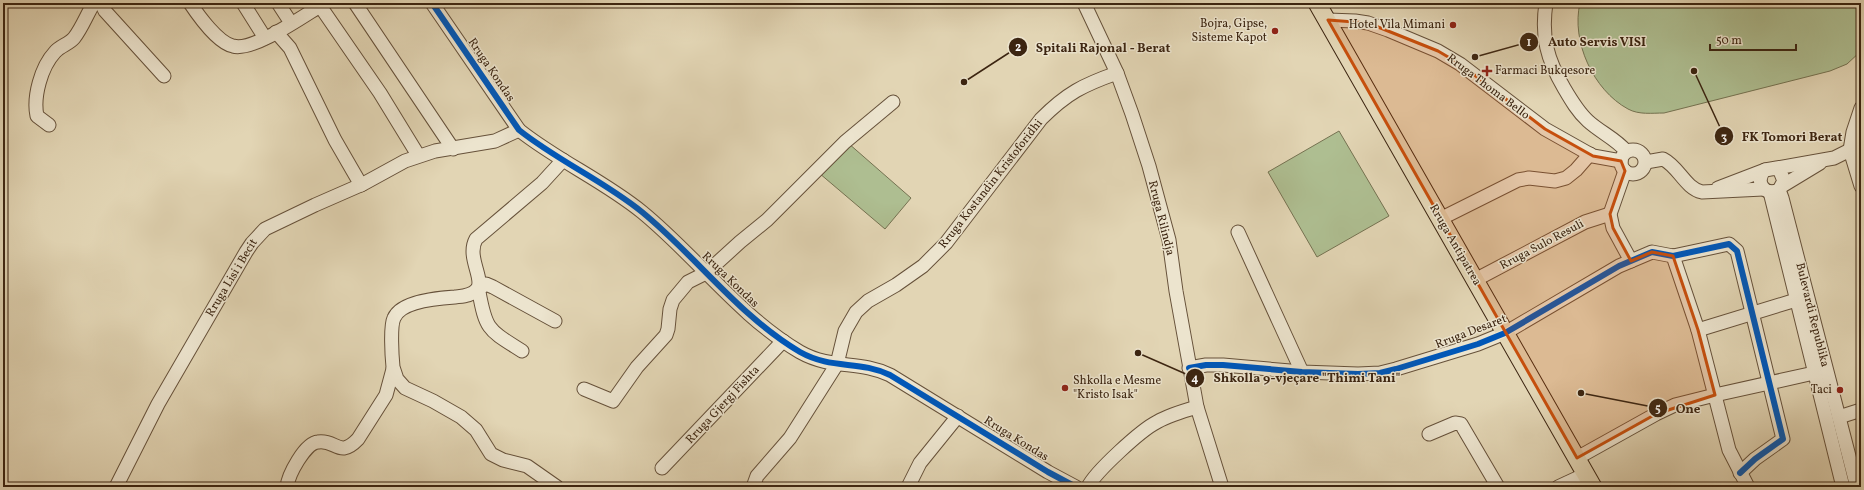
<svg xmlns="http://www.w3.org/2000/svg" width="1864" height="490" viewBox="0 0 1864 490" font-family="Vollkorn,serif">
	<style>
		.green { fill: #aebe91; stroke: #757251 }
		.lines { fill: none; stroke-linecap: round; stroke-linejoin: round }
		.minor-casing { stroke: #66513a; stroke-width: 15 }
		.major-casing { stroke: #3c2511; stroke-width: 19 }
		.minor { stroke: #ece4ce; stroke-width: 13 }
		.major { stroke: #e2d5b4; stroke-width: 17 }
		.cycleway-casing { stroke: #ece4ce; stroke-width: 8 }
		.cycleway { stroke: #0057b8; stroke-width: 6 }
		.marked { fill: #c64f0d; fill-opacity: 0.2; stroke: #c64f0d; stroke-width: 3; stroke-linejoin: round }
		.poi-dot { fill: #8f2418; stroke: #ece4ce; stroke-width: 1.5 }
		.labels { text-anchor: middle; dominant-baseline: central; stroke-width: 3; stroke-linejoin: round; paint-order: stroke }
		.poi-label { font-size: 12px; fill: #3c2511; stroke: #ece4ce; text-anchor: end }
		.street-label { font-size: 12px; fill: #3c2511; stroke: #ece4ce }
		.leader { fill: none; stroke: #3c2511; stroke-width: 1.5 }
		.callout-dot { fill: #3c2511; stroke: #ece4ce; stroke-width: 1.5 }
		.mark-label { font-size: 12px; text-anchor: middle; font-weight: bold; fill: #fff }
		.callout-label { font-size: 13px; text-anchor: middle; font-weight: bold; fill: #3c2511; stroke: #ece4ce; stroke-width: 3; stroke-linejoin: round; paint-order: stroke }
	</style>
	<rect width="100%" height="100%" fill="#e2d5b4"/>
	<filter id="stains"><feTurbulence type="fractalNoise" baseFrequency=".005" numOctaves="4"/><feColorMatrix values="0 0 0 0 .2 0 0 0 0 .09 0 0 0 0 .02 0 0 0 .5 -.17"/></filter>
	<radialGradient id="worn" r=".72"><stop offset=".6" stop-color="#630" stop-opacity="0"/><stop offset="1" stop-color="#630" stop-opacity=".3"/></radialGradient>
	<g class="green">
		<path d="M1580 3H1861V51L1847 64 1830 71 1664 113C1652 113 1639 115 1628 109 1593 90 1571 41 1580 3Z"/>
		<polygon points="1339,131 1389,216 1317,257 1268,172"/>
		<polygon points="848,143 911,198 885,229 819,173"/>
	</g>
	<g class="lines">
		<g class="minor-casing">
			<g id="minor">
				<polyline points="101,3 105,11 164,76"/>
				<path d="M190 3C198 15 218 43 233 46 252 52 302 17 320 6"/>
				<polyline points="243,3 265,38"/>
				<polyline points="278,3 291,23"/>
				<polyline points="318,3 380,93 418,155"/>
				<polyline points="355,3 453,149"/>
				<path d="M432 3 519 130C558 161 604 181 642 212 697 257 739 316 800 352 832 370 859 360 890 375L1048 472 1076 487"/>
				<polyline points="1084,3 1117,73 1132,114 1149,166 1169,240 1176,291 1197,407 1222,487"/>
				<path d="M1546 3C1541 37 1547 59 1564 88 1571 100 1578 112 1588 121 1600 132 1616 139 1626 151"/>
				<polyline points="1328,20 1355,21 1368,23 1388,30 1438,51 1460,64 1545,129 1593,156 1621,161"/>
				<polyline points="276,32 290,48 335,140 361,185"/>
				<polyline points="1861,108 1853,132 1850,150 1861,186"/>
				<path d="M49 125 37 116C33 97 41 67 55 52 60 46 69 44 74 38 82 28 87 14 94 3"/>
				<circle cx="1633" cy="162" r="12"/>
				<path d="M1646 162 1663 159C1679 167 1685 188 1702 192L1763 189"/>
				<path d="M1776 168 1780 171 1784 181 1779 190C1764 197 1754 181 1765 170L1834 158 1850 150"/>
				<polyline points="1625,171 1610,214 1613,228 1631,261"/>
				<polyline points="1782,186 1820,163"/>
				<polyline points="1718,188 1765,170"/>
				<polyline points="1779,190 1782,198 1857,487"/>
				<polyline points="1770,192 1843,487"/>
				<polyline points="1440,219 1518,180 1529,178 1555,181 1566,178 1576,170 1590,154"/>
				<polyline points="1238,232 1302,372"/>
				<polyline points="1673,256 1698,330 1729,450 1748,487"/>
				<polyline points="1475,280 1585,222 1610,214"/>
				<polyline points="1698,330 1796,300"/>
				<path d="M522 351C489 330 486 331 479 292L477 290 486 284 493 287 555 321"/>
				<polyline points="1189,368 1206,365 1223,365 1302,372 1358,374 1380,373 1396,369 1478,344 1505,333 1619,266 1652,252 1673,256 1729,244 1737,251 1783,439 1755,459 1740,473"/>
				<polyline points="584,389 613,401 637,367 666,335 668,329 670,309 673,300 688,282 706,273 740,242 767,220 845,142 893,102"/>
				<polyline points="1839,417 1861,410"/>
				<polyline points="1429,434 1455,423 1461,424 1498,487"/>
				<polyline points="1577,458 1656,414 1675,405 1715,395 1814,373"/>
				<polyline points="662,468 783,341"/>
				<polyline points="116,487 158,404 246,252 252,243 265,229 315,205 363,184 405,161 435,151 495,141 519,130"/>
				<path d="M287 487C288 475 305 443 318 442 336 439 339 459 358 439L386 395 393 369"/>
				<path d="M557 487 527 466 503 460 491 454 476 430 461 417 433 401 405 388 397 379 393 367C392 357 390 326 394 318 401 301 439 298 455 297 463 296 472 296 477 289 485 279 466 257 476 239L542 183 563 160"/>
				<path d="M753 487 757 476 790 438 837 364 845 331 856 312 868 301 896 285 923 266 946 243 1041 119C1067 93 1083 85 1117 73"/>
				<polyline points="908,487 920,463 958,416"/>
				<path d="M1088 487C1095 472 1141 430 1157 422 1169 415 1183 411 1197 407"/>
				<polyline points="1558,487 1586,474"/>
			</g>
		</g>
		<g class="major-casing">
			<polyline id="major" points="1317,3 1593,487"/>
		</g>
		<use href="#minor" class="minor"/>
		<use href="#major" class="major"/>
		<g class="cycleway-casing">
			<g id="cycleway">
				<path d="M432 3 519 130C558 161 604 181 642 212 697 257 739 316 800 352 832 370 859 360 890 375L1048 472 1076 487"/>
				<polyline points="1189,368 1206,365 1223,365 1302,372 1358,374 1380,373 1396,369 1478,344 1505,333 1619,266 1652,252 1673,256 1729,244 1737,251 1783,439 1755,459 1740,473"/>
			</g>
		</g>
		<use href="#cycleway" class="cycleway"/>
	</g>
	<path class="marked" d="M1328 20 1368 23 1438 51 1460 64 1545 129 1593 156 1621 161 1625 171 1610 214 1613 228 1631 261 1652 252 1673 256 1698 330 1715 395 1656 414 1577 458Z"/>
	<g class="poi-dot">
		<circle cx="1453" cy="25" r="4"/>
		<circle cx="1275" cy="31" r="4"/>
		<path d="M1485 65h4v4h4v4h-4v4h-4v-4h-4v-4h4z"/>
		<circle cx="1065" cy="388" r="4"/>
		<circle cx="1840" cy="390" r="4"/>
	</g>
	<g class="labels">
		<g class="poi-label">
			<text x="1267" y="24">Bojra, Gipse,<tspan x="1267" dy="14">Sisteme Kapot</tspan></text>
			<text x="1445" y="25">Hotel Vila Mimani</text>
			<text x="1495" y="71" text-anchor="start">Farmaci Bukqesore</text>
			<text x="1073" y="381" text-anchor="start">Shkolla e Mesme<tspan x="1073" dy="14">"Kristo Isak"</tspan></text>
			<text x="1832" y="390">Taci</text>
		</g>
		<g class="street-label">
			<text transform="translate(491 70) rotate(56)">Rruga Kondas</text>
			<text transform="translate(1488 87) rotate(37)">Rruga Thoma Bello</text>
			<text transform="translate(991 184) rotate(-52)">Rruga Kostandin Kristoforidhi</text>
			<text transform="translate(1161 218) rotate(76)">Rruga Rilindja</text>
			<text transform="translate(1455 245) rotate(60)">Rruga Antipatrea</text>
			<text transform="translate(1542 245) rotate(-28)">Rruga Sulo Resuli</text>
			<text transform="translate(232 278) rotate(-59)">Rruga Lisi i Becit</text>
			<text transform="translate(730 280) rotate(44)">Rruga Kondas</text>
			<text transform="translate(1812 315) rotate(76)">Bulevardi Republika</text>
			<text transform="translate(1471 332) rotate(-21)">Rruga Desaret</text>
			<text transform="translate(723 405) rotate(-47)">Rruga Gjergj Fishta</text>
			<text transform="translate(1016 439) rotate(32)">Rruga Kondas</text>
		</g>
	</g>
	<path class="leader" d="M1475 57L1529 42M964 82L1018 47M1694 71L1724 136M1138 353L1195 378M1581 393L1658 408"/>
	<g class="callout-dot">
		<circle cx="1475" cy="57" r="4"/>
		<circle cx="964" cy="82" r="4"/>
		<circle cx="1694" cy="71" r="4"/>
		<circle cx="1138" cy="353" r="4"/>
		<circle cx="1581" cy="393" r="4"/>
		<circle cx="1529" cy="42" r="10"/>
		<circle cx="1018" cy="47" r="10"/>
		<circle cx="1724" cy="136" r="10"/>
		<circle cx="1195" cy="378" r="10"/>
		<circle cx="1658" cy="408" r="10"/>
	</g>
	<g class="mark-label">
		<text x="1529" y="46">1</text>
		<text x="1018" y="51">2</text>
		<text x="1724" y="141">3</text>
		<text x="1195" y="382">4</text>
		<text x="1658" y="412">5</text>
	</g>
	<g class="callout-label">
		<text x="1597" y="46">Auto Servis VISI</text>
		<text x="1103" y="52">Spitali Rajonal - Berat</text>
		<text x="1792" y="141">FK Tomori Berat</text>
		<text x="1307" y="382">Shkolla 9-vjeçare "Thimi Tani"</text>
		<text x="1688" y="413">One</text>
	</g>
	<rect width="1864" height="490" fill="none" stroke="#e2d5b4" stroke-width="16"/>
	<rect x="4" y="4" width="1856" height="482" fill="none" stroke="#3c2511" stroke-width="2"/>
	<rect x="8" y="8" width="1848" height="474" fill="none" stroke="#3c2511"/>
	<path d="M1710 44v6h86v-6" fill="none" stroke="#3c2511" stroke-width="2"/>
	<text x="1716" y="44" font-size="12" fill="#3c2511" stroke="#ece4ce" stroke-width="3" paint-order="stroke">50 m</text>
	<rect width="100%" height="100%" filter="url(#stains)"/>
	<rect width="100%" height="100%" fill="url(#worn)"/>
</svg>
